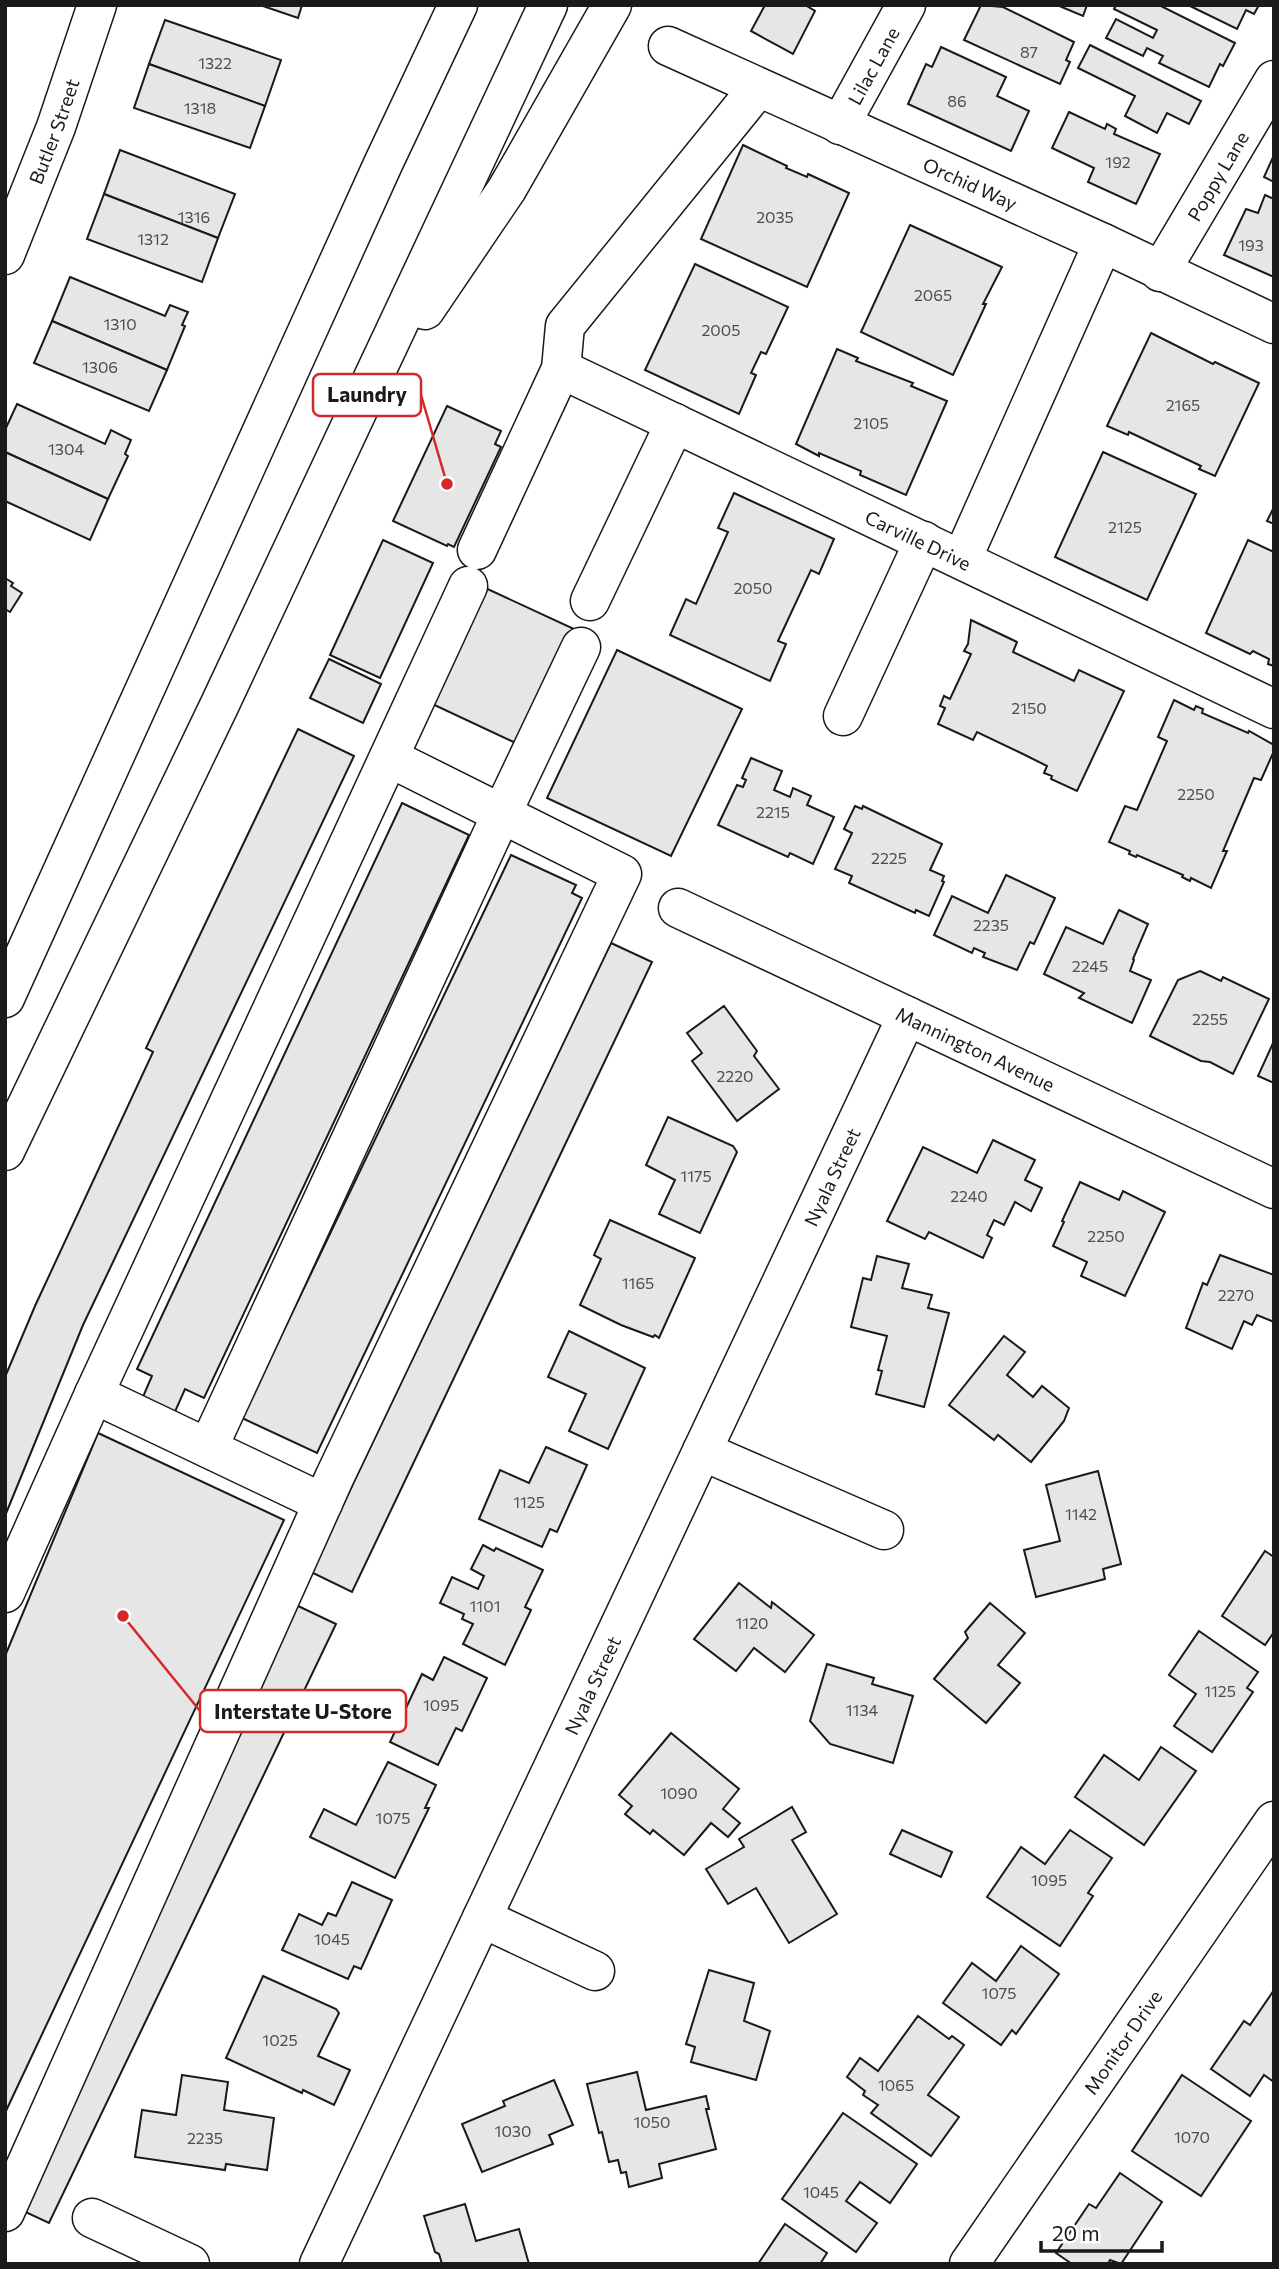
<svg xmlns="http://www.w3.org/2000/svg" width="1279" height="2269" viewBox="0 0 1279 2269" font-family="Commissioner,sans-serif">
	<style>
		.building { fill: #e6e6e6; stroke: #1a1a1a; stroke-width: 2 }
		.lines { fill: none; stroke-linecap: round; stroke-linejoin: round }
		.minor-casing { stroke: #1a1a1a; stroke-width: 41 }
		.highway-casing { stroke: #1a1a1a; stroke-width: 41 }
		.minor { stroke: #fff; stroke-width: 38 }
		.highway { stroke: #fff; stroke-width: 38 }
		.labels { text-anchor: middle; dominant-baseline: central; stroke-width: 5; stroke-linejoin: round; paint-order: stroke }
		.number-label { font-size: 16px; fill: #4d4d4d }
		.street-label { font-size: 19px; fill: #1a1a1a; stroke: #fff }
		.leader { fill: none; stroke: #d62828; stroke-width: 2.5 }
		.callout-dot { fill: #d62828; stroke: #fff; stroke-width: 2.5 }
		.callout { fill: #fff; stroke: #d62828; stroke-width: 2.5 }
		.callout-label { font-size: 21px; text-anchor: middle; font-weight: bold; fill: #1a1a1a }
	</style>
	<rect width="100%" height="100%" fill="#fff"/>
	<g class="building">
		<polygon points="260,5 302,5 298,18"/>
		<polygon points="765,5 805,5 815,11 793,54 751,31"/>
		<polygon points="981,5 1003,7 1074,42 1066,60 1070,62 1060,84 964,40"/>
		<polygon points="1057,5 1087,5 1083,16"/>
		<polygon points="1116,5 1159,5 1235,43 1223,66 1220,64 1209,87 1159,63 1163,56 1147,48 1143,56 1106,38 1116,19 1153,38 1157,30 1114,9"/>
		<polygon points="1188,5 1259,5 1254,14 1246,10 1237,29"/>
		<polygon points="165,20 281,60 265,106 149,64"/>
		<polygon points="1090,45 1201,101 1189,124 1167,113 1157,133 1125,116 1135,96 1078,68"/>
		<polygon points="941,47 1006,77 997,96 1029,111 1011,151 908,104 926,64 932,67"/>
		<polygon points="149,64 265,106 250,148 134,108"/>
		<polygon points="1069,112 1105,129 1107,124 1116,129 1114,134 1160,154 1136,204 1088,182 1094,168 1052,148"/>
		<polygon points="743,145 787,166 786,168 807,177 808,174 849,193 807,287 701,239"/>
		<polygon points="120,150 235,194 218,238 104,194"/>
		<polygon points="1274,155 1274,182 1264,177"/>
		<polygon points="104,194 218,238 202,282 87,239"/>
		<polygon points="1265,195 1274,199 1274,277 1224,255 1246,209 1258,213"/>
		<polygon points="910,225 1002,267 983,304 986,304 953,375 861,332"/>
		<polygon points="695,264 788,307 766,354 761,352 751,373 756,375 739,414 645,370"/>
		<polygon points="70,277 165,316 170,305 188,312 182,325 185,326 167,370 52,321"/>
		<polygon points="52,321 167,370 149,411 34,363"/>
		<polygon points="1151,333 1213,364 1215,362 1259,383 1215,476 1199,469 1201,466 1129,432 1128,435 1107,426"/>
		<polygon points="837,349 858,358 856,361 913,383 911,386 947,401 906,495 860,475 861,471 819,453 819,456 796,444"/>
		<polygon points="17,404 105,444 111,430 131,440 125,454 128,456 108,499 5,452 5,430"/>
		<polygon points="447,406 501,431 495,444 501,447 454,547 448,544 447,546 393,521"/>
		<polygon points="5,452 108,499 90,540 5,501"/>
		<polygon points="1103,452 1196,494 1147,600 1055,557"/>
		<polygon points="734,493 834,539 819,574 811,570 778,641 786,644 770,681 670,635 686,599 696,604 728,532 718,528"/>
		<polygon points="1274,507 1274,524 1267,521"/>
		<polygon points="383,540 433,563 380,678 330,655"/>
		<polygon points="1248,540 1274,552 1274,666 1268,664 1269,659 1253,651 1250,654 1206,633"/>
		<polygon points="5,578 13,583 11,586 22,593 10,612 5,609"/>
		<polygon points="481,586 574,629 520,745 428,702"/>
		<polygon points="971,620 1017,642 1013,652 1074,681 1079,670 1124,691 1077,791 1051,779 1052,776 1044,773 1047,766 1023,754 977,732 973,740 938,724 945,708 940,706 944,696 950,699 971,654 964,651 968,644"/>
		<polygon points="617,650 742,709 671,856 547,798"/>
		<polygon points="329,659 381,684 363,723 310,698"/>
		<polygon points="1174,700 1194,710 1196,706 1203,709 1202,713 1248,733 1249,731 1274,745 1274,751 1261,780 1254,778 1223,851 1227,851 1211,888 1191,878 1190,881 1182,877 1183,875 1137,855 1136,857 1129,854 1130,851 1109,842 1125,806 1137,810 1167,741 1158,737"/>
		<polygon points="298,729 354,756 83,1325 5,1516 5,1377 35,1306 153,1052 146,1048"/>
		<polygon points="751,758 782,771 774,790 790,797 793,788 811,796 807,805 834,817 813,864 790,853 788,857 718,825 737,785 743,787 746,780 742,778"/>
		<polygon points="402,803 469,835 204,1398 185,1389 174,1414 142,1399 152,1376 137,1369"/>
		<polygon points="855,806 862,809 863,806 942,844 930,870 944,876 942,881 944,882 929,916 916,910 915,913 849,883 852,876 835,869 852,833 844,829"/>
		<polygon points="511,855 576,885 572,893 582,898 317,1453 242,1418"/>
		<polygon points="1006,875 1055,898 1034,944 1030,942 1017,970 983,957 985,953 974,948 972,953 934,935 952,896 988,913"/>
		<polygon points="1119,910 1148,924 1133,959 1134,960 1130,971 1151,980 1132,1023 1079,998 1084,993 1044,974 1066,927 1103,944"/>
		<polygon points="611,943 652,962 352,1592 311,1572"/>
		<polygon points="1200,971 1221,981 1223,977 1269,999 1233,1074 1210,1062 1201,1061 1150,1036 1178,980"/>
		<polygon points="724,1006 757,1051 754,1056 779,1089 737,1121 692,1061 702,1053 687,1033"/>
		<polygon points="1274,1041 1274,1083 1258,1076"/>
		<polygon points="668,1117 733,1146 737,1152 700,1233 659,1214 675,1180 646,1165"/>
		<polygon points="993,1140 1035,1160 1025,1180 1042,1188 1031,1211 1015,1202 1004,1225 994,1220 987,1235 992,1238 983,1258 929,1232 925,1239 887,1221 923,1147 977,1173"/>
		<polygon points="1080,1182 1119,1200 1123,1191 1165,1212 1125,1296 1081,1276 1087,1262 1053,1246 1064,1222 1062,1221"/>
		<polygon points="610,1220 695,1258 659,1338 655,1335 653,1337 621,1325 580,1305 601,1259 594,1255"/>
		<polygon points="1220,1255 1274,1275 1274,1322 1257,1315 1252,1325 1244,1321 1232,1349 1186,1328 1203,1283 1207,1285"/>
		<polygon points="877,1256 909,1264 902,1288 932,1295 928,1308 949,1313 924,1407 876,1394 882,1371 878,1370 887,1336 851,1327 863,1278 871,1280"/>
		<polygon points="569,1331 645,1368 608,1449 569,1431 586,1394 548,1377"/>
		<polygon points="1004,1336 1025,1352 1007,1375 1033,1397 1042,1386 1069,1408 1064,1421 1031,1462 998,1435 994,1440 949,1405"/>
		<polygon points="98,1433 284,1520 5,2113 5,1656"/>
		<polygon points="546,1447 587,1465 557,1532 550,1529 542,1547 479,1519 500,1470 529,1483"/>
		<polygon points="1098,1471 1121,1564 1103,1569 1105,1579 1036,1597 1024,1550 1060,1541 1046,1485"/>
		<polygon points="483,1545 494,1551 496,1548 543,1570 525,1607 531,1610 505,1665 463,1644 473,1624 462,1619 464,1614 440,1603 452,1577 478,1589 484,1576 471,1569"/>
		<polygon points="1265,1551 1274,1557 1274,1632 1265,1645 1222,1616"/>
		<polygon points="739,1583 771,1608 772,1602 814,1635 785,1672 754,1648 736,1671 694,1639"/>
		<polygon points="990,1603 1025,1633 998,1665 1020,1683 986,1723 934,1679 968,1638 965,1632"/>
		<polygon points="296,1605 336,1624 49,2223 19,2209"/>
		<polygon points="1199,1631 1258,1672 1247,1688 1253,1692 1212,1752 1174,1726 1196,1694 1169,1675"/>
		<polygon points="444,1657 487,1678 462,1731 456,1728 438,1765 390,1742 422,1674 433,1680"/>
		<polygon points="827,1664 874,1678 872,1684 913,1696 893,1763 830,1744 810,1721"/>
		<polygon points="671,1733 739,1789 723,1809 740,1823 728,1837 711,1823 684,1855 653,1830 650,1834 625,1814 632,1806 619,1795"/>
		<polygon points="1161,1747 1196,1771 1144,1845 1075,1797 1104,1755 1139,1780"/>
		<polygon points="388,1762 436,1785 425,1808 429,1808 395,1878 310,1837 324,1809 356,1825"/>
		<polygon points="792,1807 806,1832 792,1840 837,1914 789,1943 756,1888 728,1904 706,1869 744,1847 739,1839"/>
		<polygon points="902,1830 952,1852 941,1877 890,1854"/>
		<polygon points="1070,1830 1112,1858 1088,1893 1093,1896 1060,1946 987,1897 1021,1847 1045,1864"/>
		<polygon points="352,1882 392,1900 361,1969 354,1966 348,1979 282,1950 299,1914 322,1925 328,1913 336,1916"/>
		<polygon points="1021,1946 1059,1974 1016,2034 1012,2030 1001,2045 943,2003 972,1963 996,1981"/>
		<polygon points="709,1970 754,1983 744,2021 770,2031 756,2080 691,2062 695,2047 686,2044"/>
		<polygon points="263,1976 336,2009 339,2013 318,2056 350,2070 334,2105 303,2090 302,2093 226,2058"/>
		<polygon points="1274,1990 1274,2082 1264,2075 1250,2096 1211,2069 1244,2021 1250,2025"/>
		<polygon points="918,2016 949,2039 952,2036 964,2045 928,2095 959,2117 931,2156 871,2113 878,2105 863,2095 865,2091 847,2077 860,2058 878,2071"/>
		<polygon points="637,2072 646,2110 706,2096 709,2109 706,2109 716,2149 659,2164 662,2178 629,2187 626,2172 621,2173 618,2160 609,2162 602,2132 599,2133 587,2084"/>
		<polygon points="182,2075 228,2082 224,2110 274,2118 267,2170 226,2164 225,2170 135,2157 142,2110 176,2115"/>
		<polygon points="1182,2075 1251,2121 1201,2196 1132,2151"/>
		<polygon points="554,2080 573,2125 549,2135 553,2144 482,2172 462,2124 505,2106 503,2101"/>
		<polygon points="843,2113 917,2164 890,2203 860,2182 846,2201 877,2223 856,2252 782,2199"/>
		<polygon points="1120,2173 1162,2202 1121,2264 1110,2260 1108,2264 1072,2264 1056,2253 1089,2204 1096,2208"/>
		<polygon points="465,2204 476,2241 519,2229 529,2264 442,2264 439,2254 435,2252 424,2216"/>
		<polygon points="785,2224 827,2253 820,2264 758,2264"/>
	</g>
	<g class="lines">
		<g class="minor-casing">
			<g id="minor">
				<path id="s1" d="M668 46 1103 243 1274 324"/>
				<path id="s2" d="M840 125 906 5"/>
				<path id="s3" d="M5 255 56 127 97 5"/>
				<path id="s4" d="M1160 272 1274 80"/>
				<path id="s5" d="M561 369 1274 709"/>
				<polyline points="477,550 561,369 565,326 758,88"/>
				<polyline points="962,559 1103,243"/>
				<polyline points="590,601 675,423"/>
				<polyline points="843,716 924,541"/>
				<path id="s6" d="M678 908 1274 1189"/>
				<polyline points="94,1394 323,1503"/>
				<polyline points="208,1448 501,815 581,647"/>
				<polyline points="702,1451 884,1530"/>
				<polyline points="5,1593 94,1394 468,586"/>
				<polyline points="482,1918 595,1971"/>
				<polyline points="5,2212 335,1476 622,874 390,758"/>
				<polyline points="92,2218 190,2264"/>
				<path id="s7" d="M319 2264 907 1016"/>
				<path id="s8" d="M969 2264 1274 1821"/>
			</g>
		</g>
		<g class="highway-casing">
			<g id="highway">
				<polyline points="425,310 507,189 612,5"/>
				<polyline points="5,998 383,164 458,5"/>
				<polyline points="5,1151 220,704 548,5"/>
			</g>
		</g>
		<use href="#minor" class="minor"/>
		<use href="#highway" class="highway"/>
	</g>
	<g class="labels">
		<g class="number-label">
			<text x="1029" y="51">87</text>
			<text x="215" y="62">1322</text>
			<text x="957" y="100">86</text>
			<text x="200" y="107">1318</text>
			<text x="1118" y="161">192</text>
			<text x="194" y="216">1316</text>
			<text x="775" y="216">2035</text>
			<text x="153" y="238">1312</text>
			<text x="1251" y="244">193</text>
			<text x="933" y="294">2065</text>
			<text x="120" y="323">1310</text>
			<text x="721" y="329">2005</text>
			<text x="100" y="366">1306</text>
			<text x="1183" y="404">2165</text>
			<text x="871" y="422">2105</text>
			<text x="66" y="448">1304</text>
			<text x="1125" y="526">2125</text>
			<text x="753" y="587">2050</text>
			<text x="1029" y="707">2150</text>
			<text x="1196" y="793">2250</text>
			<text x="773" y="811">2215</text>
			<text x="889" y="857">2225</text>
			<text x="991" y="924">2235</text>
			<text x="1090" y="965">2245</text>
			<text x="1210" y="1018">2255</text>
			<text x="735" y="1075">2220</text>
			<text x="696" y="1175">1175</text>
			<text x="969" y="1195">2240</text>
			<text x="1106" y="1235">2250</text>
			<text x="638" y="1282">1165</text>
			<text x="1236" y="1294">2270</text>
			<text x="529" y="1501">1125</text>
			<text x="1081" y="1513">1142</text>
			<text x="485" y="1605">1101</text>
			<text x="752" y="1622">1120</text>
			<text x="1220" y="1690">1125</text>
			<text x="441" y="1704">1095</text>
			<text x="862" y="1709">1134</text>
			<text x="679" y="1792">1090</text>
			<text x="393" y="1817">1075</text>
			<text x="1049" y="1879">1095</text>
			<text x="332" y="1938">1045</text>
			<text x="999" y="1992">1075</text>
			<text x="280" y="2039">1025</text>
			<text x="896" y="2084">1065</text>
			<text x="652" y="2121">1050</text>
			<text x="513" y="2130">1030</text>
			<text x="1192" y="2136">1070</text>
			<text x="205" y="2137">2235</text>
			<text x="821" y="2191">1045</text>
		</g>
		<g class="street-label">
			<text stroke="none"><textPath href="#s2" startOffset="68">Lilac Lane</textPath></text>
			<text stroke="none"><textPath href="#s3" startOffset="133">Butler Street</textPath></text>
			<text stroke="none"><textPath href="#s4" startOffset="112">Poppy Lane</textPath></text>
			<text stroke="none"><textPath href="#s1" startOffset="332">Orchid Way</textPath></text>
			<text stroke="none"><textPath href="#s5" startOffset="396">Carville Drive</textPath></text>
			<text stroke="none"><textPath href="#s6" startOffset="329">Mannington Avenue</textPath></text>
			<text stroke="none"><textPath href="#s7" startOffset="1202">Nyala Street</textPath></text>
			<text stroke="none"><textPath href="#s7" startOffset="640">Nyala Street</textPath></text>
			<text stroke="none"><textPath href="#s8" startOffset="270">Monitor Drive</textPath></text>
		</g>
	</g>
	<path class="leader" d="M447 484L421 395M123 1616L200 1711"/>
	<g class="callout-dot">
		<circle cx="447" cy="484" r="7"/>
		<circle cx="123" cy="1616" r="7"/>
	</g>
	<g class="callout">
		<rect x="313" y="374" width="108" height="42" rx="7"/>
		<rect x="200" y="1690" width="206" height="42" rx="7"/>
	</g>
	<g class="callout-label">
		<text x="367" y="402">Laundry</text>
		<text x="303" y="1719">Interstate U-Store</text>
	</g>
	<rect width="1279" height="2269" fill="none" stroke="#1a1a1a" stroke-width="14"/>
	<path d="M1041 2241v10h121v-10" fill="none" stroke="#1a1a1a" stroke-width="3.5"/>
	<text x="1052" y="2241" font-size="21" fill="#1a1a1a" stroke="#ffffff" stroke-width="5" paint-order="stroke">20 m</text>
</svg>
